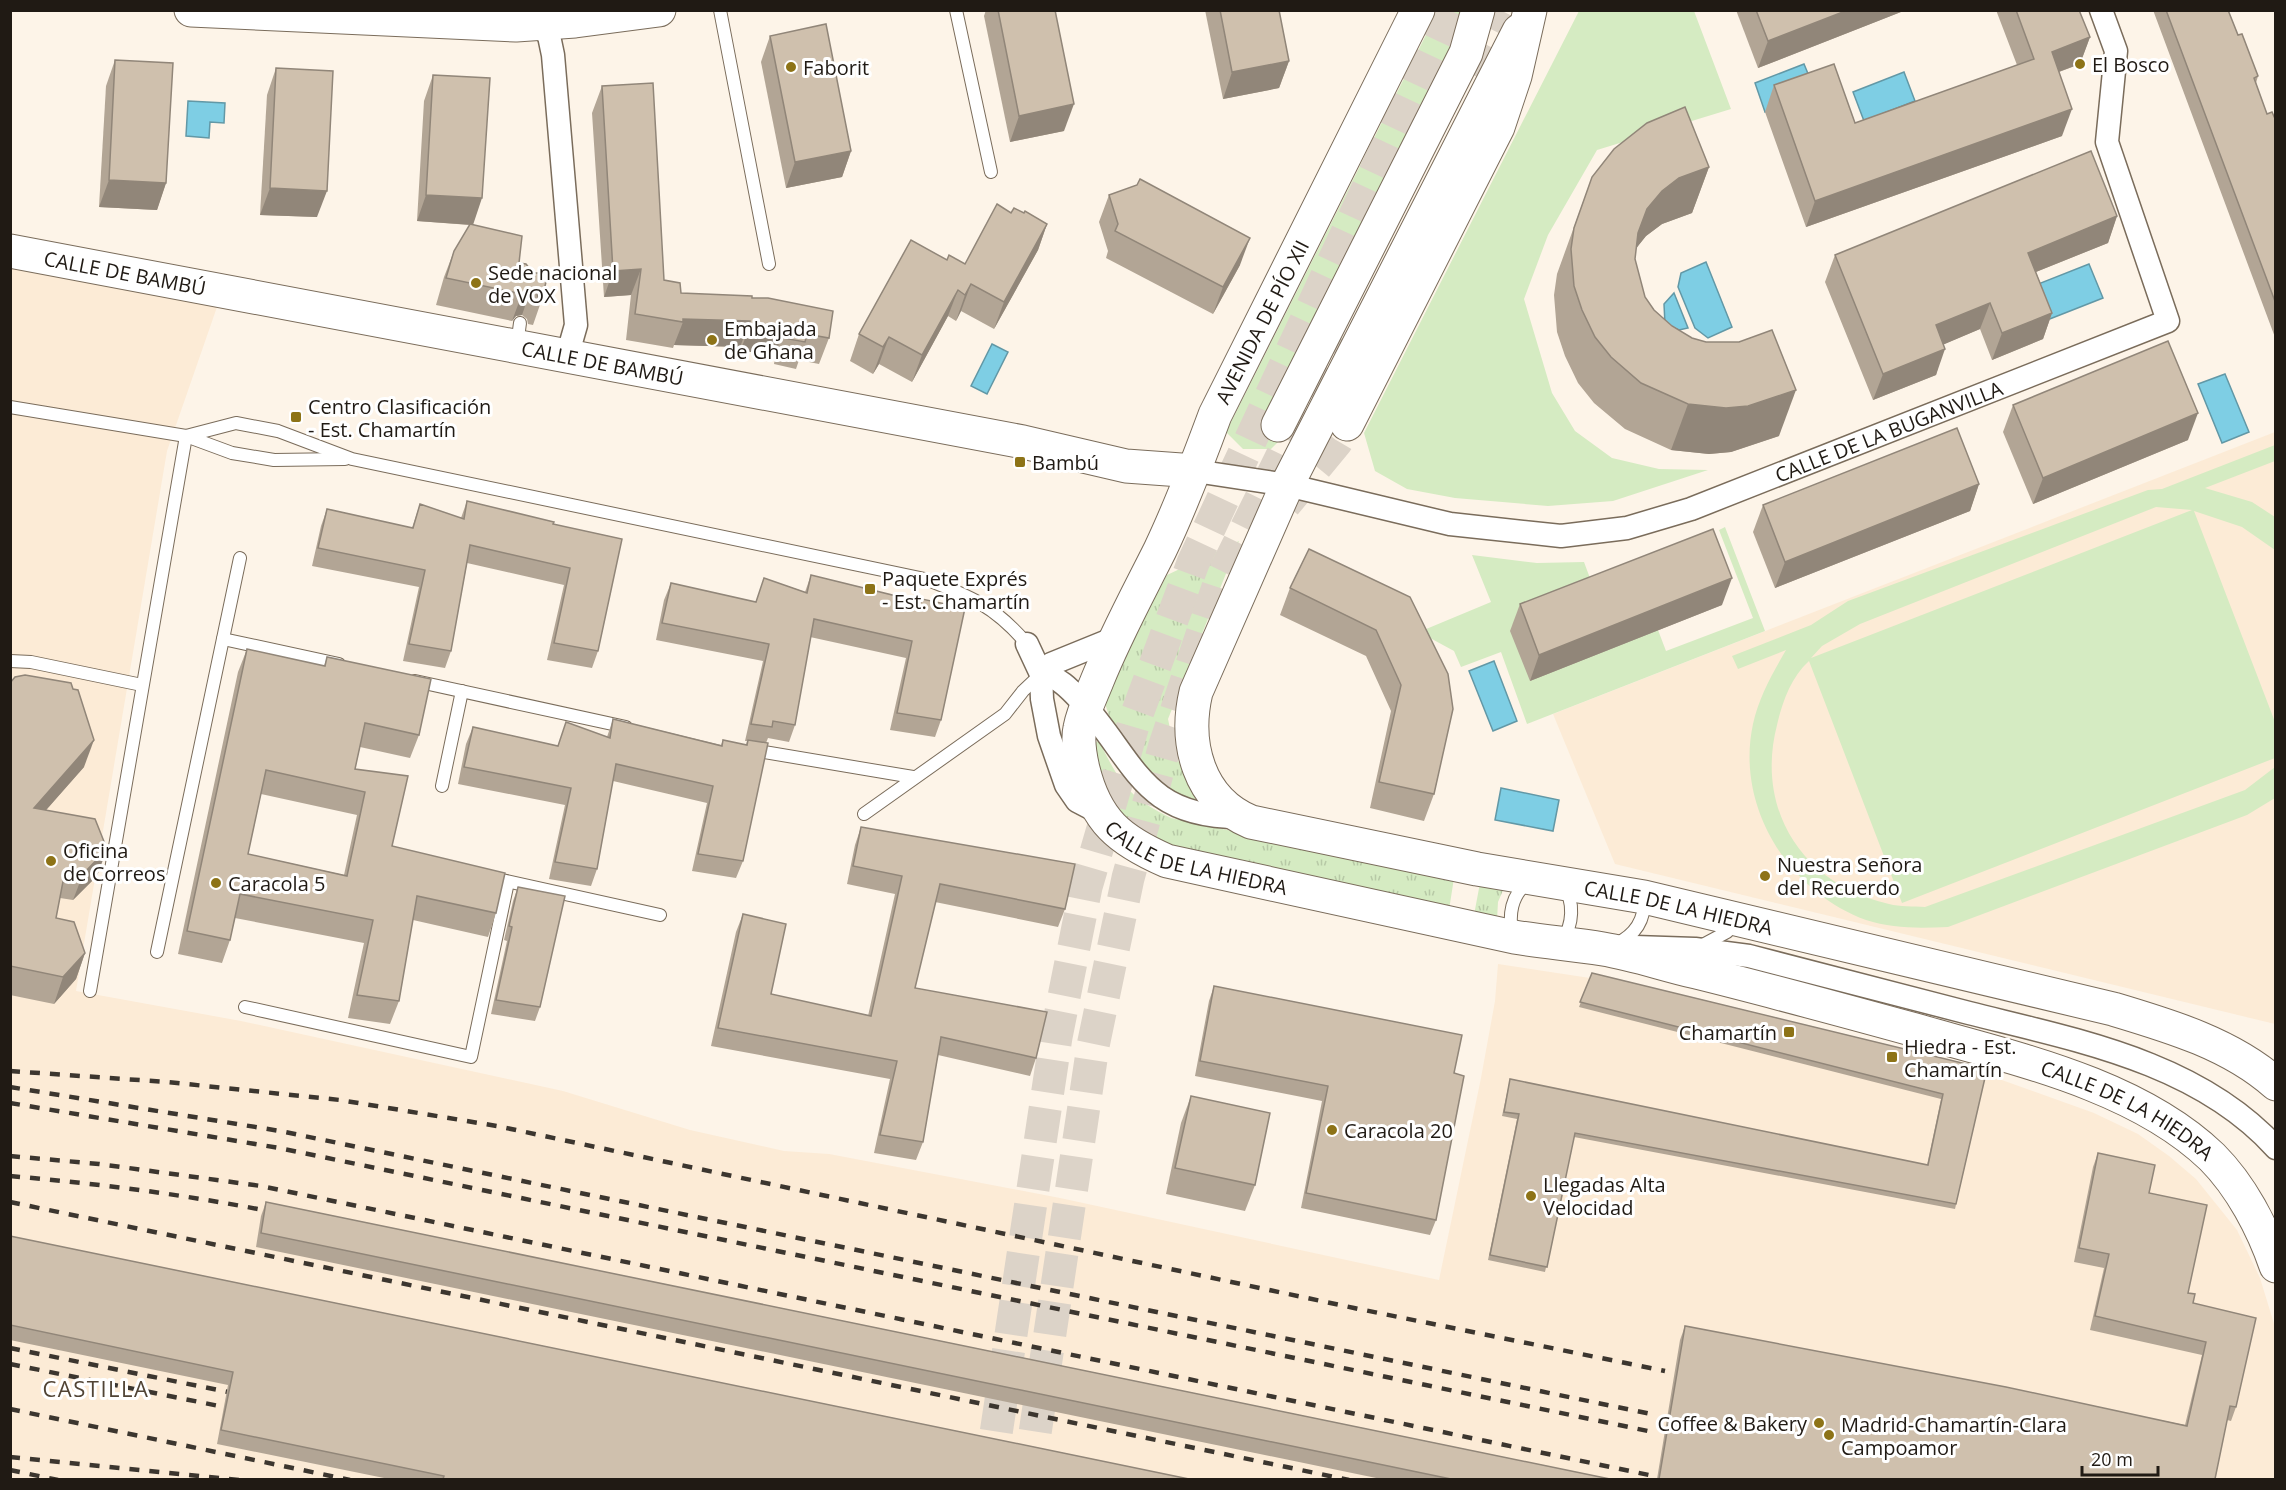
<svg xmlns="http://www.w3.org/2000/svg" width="2286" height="1490" viewBox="0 0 2286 1490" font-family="'Open Sans',sans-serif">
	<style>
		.built { fill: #fcebd6 }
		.grass { fill: url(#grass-tufts) }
		.green { fill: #d5ebc2; fill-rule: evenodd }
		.water { fill: #7ecee4; stroke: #6298a6; stroke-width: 1.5 }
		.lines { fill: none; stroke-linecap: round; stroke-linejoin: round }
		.primary-tunnel { stroke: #dcd3c8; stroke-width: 33; stroke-dasharray: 33 16; stroke-linecap: butt }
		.lane-casing { stroke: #7a6c5b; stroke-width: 14 }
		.street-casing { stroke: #7a6c5b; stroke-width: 25 }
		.secondary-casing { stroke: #7a6c5b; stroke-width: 35 }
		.primary-casing { stroke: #7a6c5b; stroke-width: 35 }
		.lane { stroke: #fff; stroke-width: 12 }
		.street { stroke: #fff; stroke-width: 22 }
		.secondary { stroke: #fff; stroke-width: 33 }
		.primary { stroke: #fff; stroke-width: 33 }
		.rail { stroke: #3c362f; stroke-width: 4.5; stroke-dasharray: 10 10; stroke-linecap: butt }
		.wall { fill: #b2a595; fill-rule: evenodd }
		.shaded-wall { fill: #918679 }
		.building { fill: #cfc0ad; stroke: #918679; stroke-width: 1.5; fill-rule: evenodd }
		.poi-dot { fill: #8d7317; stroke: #fff; stroke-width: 2 }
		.labels { text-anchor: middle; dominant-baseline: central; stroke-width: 6; stroke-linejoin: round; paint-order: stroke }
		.poi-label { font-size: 20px; fill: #201a14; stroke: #fff; text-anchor: start }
		.street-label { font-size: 20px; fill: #201a14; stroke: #fff }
		.quarter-label { font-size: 22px; letter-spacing: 1.5px; fill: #514435; stroke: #fff }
	</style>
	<defs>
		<pattern id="grass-tufts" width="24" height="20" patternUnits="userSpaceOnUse" patternTransform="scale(1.5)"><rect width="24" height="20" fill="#d5ebc2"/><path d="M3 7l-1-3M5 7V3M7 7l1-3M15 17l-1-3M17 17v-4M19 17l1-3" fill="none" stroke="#b7c9a6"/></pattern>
	</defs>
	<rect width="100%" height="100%" fill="#fdf4e8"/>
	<g class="built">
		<polygon points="10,268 217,307 167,451 76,991 241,1021 563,1091 690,1130 784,1151 829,1154 1060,1198 1439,1280 1481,1078 1495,1001 1498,964 1590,978 1985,1074 2094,1113 2138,1134 2169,1156 2196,1179 2237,1230 2260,1278 2275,1327 2275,1479 11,1479"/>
		<polygon points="2275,432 2275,1024 1615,864 1553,714"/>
	</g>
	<g class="grass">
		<path d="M1239 541 1168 719 1176 757 1196 793 1195 799C1163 806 1097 720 1105 690L1167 575Z"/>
		<path d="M1099 741C1120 783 1128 797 1171 818L1454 878 1449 910 1192 857 1126 824 1102 784 1092 744Z"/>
		<polygon points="1480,883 1504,888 1498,902 1497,920 1474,915"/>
	</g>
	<g class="green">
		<polygon points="1438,11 1462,11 1463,31 1284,436 1271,449 1243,449 1226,432"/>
		<polygon points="1579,11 1694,11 1731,109 1597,150 1548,235 1524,299 1552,393 1575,431 1612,458 1659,469 1708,470 1613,501 1548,506 1455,498 1407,489 1375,471 1364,433"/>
		<path d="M2275 445V461L2205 488 2252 502 2275 517V550L2242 527 2194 511 2275 722V758L1902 903 1809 661C1791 677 1782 703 1777 725 1755 810 1803 885 1889 904 1900 907 1913 906 1925 907L2245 790 2275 767V798L2247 815 1948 927C1920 928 1893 929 1866 920 1789 892 1735 807 1753 724 1759 697 1772 674 1786 650L1738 669 1732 656 1811 625 1848 601 2148 490 2162 489ZM2156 507 2192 510 1811 658 1822 646 1860 624Z"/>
		<polygon points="1725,527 1765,631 1527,724 1501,652 1461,667 1454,651 1419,632 1491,602 1472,555 1537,563 1584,562 1597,597 1658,630 1666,651 1753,618 1719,530"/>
	</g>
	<g class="water">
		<polygon points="1804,64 1809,76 1824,90 1765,112 1755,83"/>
		<polygon points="1904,72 1915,101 1864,121 1853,92"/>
		<polygon points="188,101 225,103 224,123 210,122 209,138 186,136"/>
		<polygon points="1706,262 1732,327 1708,338 1695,328 1678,287 1681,273"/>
		<polygon points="2089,264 2103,298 2037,324 2023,290"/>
		<polygon points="1674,293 1688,328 1679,330 1665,324 1664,304"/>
		<polygon points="992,344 1008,352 987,394 971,386"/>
		<polygon points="2225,374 2249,432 2222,443 2198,384"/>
		<polygon points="1494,661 1517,721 1493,731 1469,671"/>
		<polygon points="1501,788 1559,800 1553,831 1495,820"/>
	</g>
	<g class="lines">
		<g class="primary-tunnel">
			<polyline points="1469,73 1500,10"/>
			<polyline points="1285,504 1337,441 1347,424"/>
			<polyline points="989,1480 1056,1037 1086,887 1134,722 1193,563 1451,10"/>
			<polyline points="1028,1480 1093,1046 1128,878 1165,745 1219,584 1340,338"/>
		</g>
		<g class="lane-casing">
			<g id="lane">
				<polyline points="720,10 769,264"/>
				<polyline points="956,10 991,172"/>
				<polyline points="517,345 520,323"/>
				<polyline points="10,407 186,436 232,453 274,460 345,459"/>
				<path d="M186 436 236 423 278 431 352 459 925 579C970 596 995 606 1027 644"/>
				<polyline points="223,639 339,664"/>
				<polyline points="10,661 31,662 142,685"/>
				<polyline points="415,681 626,727"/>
				<polyline points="752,750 913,777"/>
				<polyline points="442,786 462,691"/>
				<polyline points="864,814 1005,714 1023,691 1041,674"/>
				<polyline points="502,880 660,915"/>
				<path d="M1513 936C1508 916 1511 894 1529 882"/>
				<path d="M1562 940C1573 926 1575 901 1563 886"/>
				<path d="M1616 944C1635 935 1645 920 1644 899"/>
				<polyline points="1699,947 1727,932 1736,921"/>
				<polyline points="157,952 240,558"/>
				<polyline points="90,991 186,436"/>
				<polyline points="245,1007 471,1057 508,882"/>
			</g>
		</g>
		<g class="street-casing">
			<g id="street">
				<polyline points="539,24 549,36 553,55 576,325 570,346 561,355"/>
				<path id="s1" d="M1195 471 1287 485 1450 524 1561 536 1627 528 1691 509 2168 321 2107 142 2116 51 2101 10"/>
				<polyline points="1027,644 1041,674 1042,699 1049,736 1066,785 1077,801 1100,813"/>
				<path d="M1041 674C1059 677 1069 688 1082 702 1136 762 1142 817 1239 817"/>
				<polyline points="1041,674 1051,664 1115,638"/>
				<path d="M1635 947 1695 949 1749 956C1822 975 1895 994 1969 1013 2076 1040 2198 1062 2276 1148"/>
			</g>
		</g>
		<g class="secondary-casing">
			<g id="secondary">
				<polyline points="191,10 516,25 575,21 659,10"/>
				<path id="s2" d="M1418 10 1215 415C1198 461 1181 506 1160 550 1138 594 1115 636 1097 681 1091 696 1083 712 1080 728 1077 741 1080 756 1083 769 1096 821 1119 840 1167 861L1514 937C1544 942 1573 944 1603 949 1634 954 1665 965 1696 972 1769 990 1842 1010 1915 1030 2013 1058 2136 1084 2212 1157 2241 1186 2263 1228 2276 1266"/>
				<path id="s3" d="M1519 31 1287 485 1196 692C1184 743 1198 800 1251 822L1477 869 1644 897 2113 1009C2170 1026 2231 1044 2276 1084"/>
				<path id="s4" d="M10 251 1023 442 1126 466 1195 471"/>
			</g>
		</g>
		<g class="primary-casing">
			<g id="primary">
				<polyline points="1347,424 1498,127 1515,76 1530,10"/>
				<polyline points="1278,425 1466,53 1478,10"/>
			</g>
		</g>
		<use href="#lane" class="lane"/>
		<use href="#street" class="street"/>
		<use href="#secondary" class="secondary"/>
		<use href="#primary" class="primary"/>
		<g class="rail">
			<polyline points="10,1071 167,1082 340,1100 497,1126 1354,1308 1665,1371"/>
			<polyline points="10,1087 280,1131 1651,1414"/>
			<polyline points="10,1103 279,1148 1648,1431"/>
			<polyline points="10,1156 99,1164 261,1186 1673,1480"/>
			<path d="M10 1176C101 1184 189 1195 278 1213"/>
			<polyline points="10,1202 1349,1480"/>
			<polyline points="10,1348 243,1395"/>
			<polyline points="10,1364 239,1410"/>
			<polyline points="10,1409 350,1480"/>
			<polyline points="10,1457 239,1480"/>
			<polyline points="10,1470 58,1480"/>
		</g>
	</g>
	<g class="wall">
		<polygon points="986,10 1055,10 1064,131 1010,142 984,16"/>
		<polygon points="1205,10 1279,10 1289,61 1279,88 1223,99"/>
		<polygon points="1736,10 1906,10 1758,68"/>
		<polygon points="1996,10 2079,10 2090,37 2080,64 2059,72 2062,136 1806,227 1765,112 1774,85 1855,123 2017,65"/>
		<polygon points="2153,10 2228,10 2238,35 2258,76 2256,83 2267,114 2276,121 2276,340"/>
		<polygon points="770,36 851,151 842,177 786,188 761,62"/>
		<polygon points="115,60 166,183 157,210 99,207 106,86"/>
		<polygon points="276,68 317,217 260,215 267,95"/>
		<polygon points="433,75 473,225 519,263 542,299 533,325 528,324 527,319 522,315 516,316 512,321 436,305 444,277 454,251 470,225 417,221 424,101"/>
		<polygon points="602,86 664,280 681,293 752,298 829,338 819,364 799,360 796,369 774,364 776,352 740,352 740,347 674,345 673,348 626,340 631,295 604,297 592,113"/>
		<polygon points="1709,167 1692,213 1662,224 1646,236 1636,248 1635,259 1645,297 1654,310 1779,436 1731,452 1709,454 1671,450 1625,429 1594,403 1578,383 1565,356 1557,332 1554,295 1557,274 1592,177"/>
		<polygon points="1137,185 1240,265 1213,314 1106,258 1108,251 1099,222 1109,195"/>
		<polygon points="1011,213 1047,224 1038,250 994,329 961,311 956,321 948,316 912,382 879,364 873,374 850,361 859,334 947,260 965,264"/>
		<polygon points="2117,216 2108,243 2036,272 2052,313 2043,339 1992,360 1980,329 1944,344 1936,375 1873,400 1825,282 1835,255"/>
		<polygon points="2013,405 2188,440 2033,504 2003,432"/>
		<polygon points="1979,484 1970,511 1775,588 1753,532 1763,505"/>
		<polygon points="467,501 553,524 622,539 598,651 592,668 547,660 564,585 467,563 451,651 445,668 403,661 419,587 312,566 321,526 327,509 412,528 420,504 461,518"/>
		<polygon points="1309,549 1453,709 1434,794 1424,821 1370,808 1391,711 1366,656 1280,615 1290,588"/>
		<polygon points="811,575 921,602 941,720 935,737 890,730 906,658 810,637 795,725 789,742 768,738 766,743 743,861 736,878 692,871 707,803 613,781 597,869 591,886 549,879 565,805 458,784 466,744 473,727 558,746 607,737 613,719 721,745 723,740 746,745 747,741 745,741 763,661 656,640 664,600 671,583 756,602 764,578 805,592"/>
		<polygon points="1520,604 1722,605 1530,681 1510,631"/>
		<path d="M247 649 324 666 327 657 419 735 410 758 360 747 355 769 392 846 496 913 488 937 413 920 399 1001 390 1024 348 1018 364 943 235 918 230 940 222 963 178 954 238 672ZM261 794 357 815 344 875 248 854Z"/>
		<polygon points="10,683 84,767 46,810 97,876 73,900 60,898 56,918 85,953 76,979 54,1004 10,995"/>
		<polygon points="861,827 1065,909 1058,927 935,902 915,988 1036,1058 1030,1076 938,1055 923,1142 916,1160 874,1153 890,1079 711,1046 736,932 743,914 771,994 868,1016 895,894 847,884 855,845"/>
		<polygon points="518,887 540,1007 535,1021 491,1014 507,941 504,940 513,901"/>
		<polygon points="1592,973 1987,1069 1955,1209 1574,1137 1545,1272 1488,1260 1517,1119 1502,1116 1510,1079 1927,1165 1941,1099 1579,1007"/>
		<polygon points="1214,986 1454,1073 1436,1220 1430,1235 1301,1208 1322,1101 1195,1076 1209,1001"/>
		<polygon points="1191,1096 1255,1185 1245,1211 1166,1194 1181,1123"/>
		<polygon points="2098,1153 2149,1193 2188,1293 2236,1407 2231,1421 2227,1420 2215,1479 1657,1479 1680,1340 1685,1326 2185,1425 2202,1355 2090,1330 2104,1268 2074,1262 2093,1167"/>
		<polygon points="266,1202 1610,1479 1381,1479 256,1247 261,1216"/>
		<polygon points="10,1236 1189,1479 389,1479 217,1444 228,1385 10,1340"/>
	</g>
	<g class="shaded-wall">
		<polygon points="1848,10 1906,10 1758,68 1768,41"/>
		<polygon points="2090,37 2080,64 2042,78 2052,52"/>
		<polygon points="1289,61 1279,88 1223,99 1232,72"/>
		<polygon points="1074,104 1064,131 1010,142 1019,116"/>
		<polygon points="2072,109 2062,136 1806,227 1815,201"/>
		<polygon points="851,151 842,177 786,188 795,162"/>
		<polygon points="1709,167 1692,213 1662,224 1646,236 1631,255 1638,233 1647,209 1662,191 1679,178"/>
		<polygon points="109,180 166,183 157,210 99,207"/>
		<polygon points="270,188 327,191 317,217 260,215"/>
		<polygon points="426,195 482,198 473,225 417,221"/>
		<polygon points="2117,216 2108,243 2018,279 2028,253"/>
		<polygon points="1047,224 1038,250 994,329 1004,302"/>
		<polygon points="1250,238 1240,265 1213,314 1223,287"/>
		<polygon points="641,269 631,295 604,297 613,271"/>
		<polygon points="971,284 961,311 956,321 965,295"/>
		<polygon points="526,289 531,289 522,315 516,316 512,321 522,294"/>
		<polygon points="958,290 948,316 912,382 922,355"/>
		<polygon points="1990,303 1980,329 1926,352 1936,325"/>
		<polygon points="2052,313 2043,339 1992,360 2002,333"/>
		<polygon points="683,319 750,321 740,347 674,345 683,322"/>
		<polygon points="750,325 785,326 776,352 740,352"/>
		<polygon points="889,337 879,364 873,374 883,347"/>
		<polygon points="1945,349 1936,375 1873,400 1883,374"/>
		<polygon points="1796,390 1779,436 1731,452 1709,454 1671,450 1688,404"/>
		<polygon points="2198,413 2188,440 2033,504 2043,478"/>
		<polygon points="1979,484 1970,511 1775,588 1785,562"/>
		<polygon points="1732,578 1722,605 1530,681 1539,655"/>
		<polygon points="94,740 84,767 25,834 34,808"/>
		<polygon points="107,849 97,876 73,900 83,874"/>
		<polygon points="85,953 76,979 54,1004 63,977"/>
	</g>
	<g class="building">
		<polygon points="998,10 1055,10 1074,104 1019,116"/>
		<polygon points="1220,10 1279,10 1289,61 1232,72"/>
		<polygon points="1756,10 1848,10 1768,41"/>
		<polygon points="2016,10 2079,10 2090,37 2052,52 2072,109 1815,201 1774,85 1834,64 1855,123 2034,59"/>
		<polygon points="2166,10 2228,10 2238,35 2242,34 2258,76 2254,78 2267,114 2272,112 2276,121 2276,304"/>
		<polygon points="826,24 851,151 795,162 770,36"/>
		<polygon points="115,60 173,63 166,183 109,180"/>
		<polygon points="276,68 333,71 327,191 270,188"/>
		<polygon points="433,75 490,78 482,198 426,195"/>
		<polygon points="653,83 664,280 680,283 681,293 752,296 752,298 768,298 833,311 829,338 807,334 805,342 783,338 785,326 750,325 750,321 683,319 683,322 635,314 641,269 613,271 602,86"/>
		<polygon points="1685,107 1709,167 1679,178 1662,191 1647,209 1638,233 1635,259 1645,297 1654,310 1672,326 1692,338 1706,342 1739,342 1772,330 1796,390 1748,406 1726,408 1688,404 1641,383 1611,357 1595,337 1582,310 1574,286 1571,249 1574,228 1592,177 1614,149 1647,123"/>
		<polygon points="2091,151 2117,216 2028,253 2052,313 2002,333 1990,303 1936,325 1945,349 1883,374 1835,255"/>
		<polygon points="1140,179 1250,238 1223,287 1115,231 1118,224 1109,195 1137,185"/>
		<polygon points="997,204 1011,213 1014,208 1024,213 1025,211 1047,224 1004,302 971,284 965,295 958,290 922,355 889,337 883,347 859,334 911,240 947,260 949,255 965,264"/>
		<polygon points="470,224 522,236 519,263 526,264 533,273 538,273 543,267 549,269 542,299 538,298 537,293 531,289 526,289 522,294 446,278 454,251"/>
		<polygon points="2168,341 2198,413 2043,478 2013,405"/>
		<polygon points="1957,428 1979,484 1785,562 1763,505"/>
		<polygon points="467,501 554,522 553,524 622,539 598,651 554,643 570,568 470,545 451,651 409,644 425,570 318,548 327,509 413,528 420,504 464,519"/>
		<polygon points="1713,529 1732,578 1539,655 1520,604"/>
		<polygon points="1309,549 1410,597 1448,674 1453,709 1434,794 1379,782 1401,685 1376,630 1290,588"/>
		<polygon points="811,575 921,602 922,599 965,608 941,720 897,713 912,641 814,619 795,725 773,721 772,727 751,724 769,644 662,623 671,583 756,602 764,578 807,593"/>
		<path d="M247 649 325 666 327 657 431 679 419 735 365 723 355 769 408 776 392 846 505 873 496 913 417 896 399 1001 357 995 373 920 240 894 230 940 187 931ZM266 770 365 792 347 876 248 854Z"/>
		<polygon points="25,675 71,683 73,689 78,690 94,740 34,808 95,819 107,849 83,874 65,871 56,918 74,922 85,953 63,977 10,966 10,683 15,677"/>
		<polygon points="613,719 722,746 723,740 747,745 748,740 768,743 743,861 698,854 713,786 616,764 597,869 555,862 571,788 464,767 473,727 558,746 566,722 610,738"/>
		<polygon points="861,827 1075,864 1065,909 940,884 915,988 1047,1012 1036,1058 941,1037 923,1142 880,1135 897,1061 718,1028 743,914 786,924 771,994 871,1016 902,876 853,866"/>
		<polygon points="518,887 565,896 540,1007 496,1000 512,927 509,926"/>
		<polygon points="1592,973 1987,1069 1956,1204 1575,1133 1547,1267 1490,1255 1519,1114 1504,1112 1510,1079 1928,1165 1943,1094 1580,1002"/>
		<polygon points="1214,986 1462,1035 1454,1073 1464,1076 1436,1220 1306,1193 1328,1086 1200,1061"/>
		<polygon points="1191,1096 1270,1113 1255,1185 1175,1168"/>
		<polygon points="2098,1153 2155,1165 2149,1193 2207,1205 2188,1293 2195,1294 2193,1303 2256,1318 2236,1407 2230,1406 2215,1479 1659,1479 1685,1326 2006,1387 2187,1426 2206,1342 2095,1316 2109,1254 2079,1248"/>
		<polygon points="266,1202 1610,1479 1451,1479 261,1233"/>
		<polygon points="10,1236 1189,1479 443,1479 444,1476 221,1430 233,1372 10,1325"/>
	</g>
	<g class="poi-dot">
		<circle cx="2080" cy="64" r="6"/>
		<circle cx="791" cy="67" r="6"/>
		<circle cx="476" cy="283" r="6"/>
		<circle cx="712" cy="340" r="6"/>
		<rect x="290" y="411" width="12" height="12" rx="3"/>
		<rect x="1014" y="456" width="12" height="12" rx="3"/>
		<rect x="864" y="583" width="12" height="12" rx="3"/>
		<circle cx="51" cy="861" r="6"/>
		<circle cx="1765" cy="876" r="6"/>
		<circle cx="216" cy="883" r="6"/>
		<rect x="1783" y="1026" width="12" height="12" rx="3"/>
		<rect x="1886" y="1051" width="12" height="12" rx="3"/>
		<circle cx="1332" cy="1130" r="6"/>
		<circle cx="1531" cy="1196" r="6"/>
		<circle cx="1819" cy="1423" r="6"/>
		<circle cx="1829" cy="1435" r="6"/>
	</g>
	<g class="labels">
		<g class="poi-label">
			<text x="2092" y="64">El Bosco</text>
			<text x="803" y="67">Faborit</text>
			<text x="488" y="272">Sede nacional<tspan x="488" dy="23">de VOX</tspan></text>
			<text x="724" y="328">Embajada<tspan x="724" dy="23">de Ghana</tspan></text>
			<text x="308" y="406">Centro Clasificación<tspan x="308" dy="23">- Est. Chamartín</tspan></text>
			<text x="1032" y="462">Bambú</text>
			<text x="882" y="578">Paquete Exprés<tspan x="882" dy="23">- Est. Chamartín</tspan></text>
			<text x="63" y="850">Oficina<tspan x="63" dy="23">de Correos</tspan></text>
			<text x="1777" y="864">Nuestra Señora<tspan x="1777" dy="23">del Recuerdo</tspan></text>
			<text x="228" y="883">Caracola 5</text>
			<text x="1777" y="1032" text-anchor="end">Chamartín</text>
			<text x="1904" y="1046">Hiedra - Est.<tspan x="1904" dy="23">Chamartín</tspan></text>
			<text x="1344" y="1130">Caracola 20</text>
			<text x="1543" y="1184">Llegadas Alta<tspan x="1543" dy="23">Velocidad</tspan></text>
			<text x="1807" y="1423" text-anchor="end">Coffee &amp; Bakery</text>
			<text x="1841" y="1424">Madrid-Chamartín-Clara<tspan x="1841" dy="23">Campoamor</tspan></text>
		</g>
		<g class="street-label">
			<text stroke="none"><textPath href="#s4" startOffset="117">CALLE DE BAMBÚ</textPath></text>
			<text transform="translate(1262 322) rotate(-63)">AVENIDA DE PÍO XII</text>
			<text stroke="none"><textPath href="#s4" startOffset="603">CALLE DE BAMBÚ</textPath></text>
			<text stroke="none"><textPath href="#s1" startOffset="718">CALLE DE LA BUGANVILLA</textPath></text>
			<text stroke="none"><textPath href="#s2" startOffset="993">CALLE DE LA HIEDRA</textPath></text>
			<text stroke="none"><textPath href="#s3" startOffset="1326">CALLE DE LA HIEDRA</textPath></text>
			<text stroke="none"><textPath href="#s2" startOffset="1962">CALLE DE LA HIEDRA</textPath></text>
		</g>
		<g class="quarter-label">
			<text x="96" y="1388">CASTILLA</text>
		</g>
	</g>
	<rect width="2286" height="1490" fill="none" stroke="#201a14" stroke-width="24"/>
	<path d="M2082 1466v9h76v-9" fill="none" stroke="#201a14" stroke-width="3"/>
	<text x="2091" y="1466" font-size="18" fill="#201a14" stroke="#ffffff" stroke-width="4.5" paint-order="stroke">20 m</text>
</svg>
